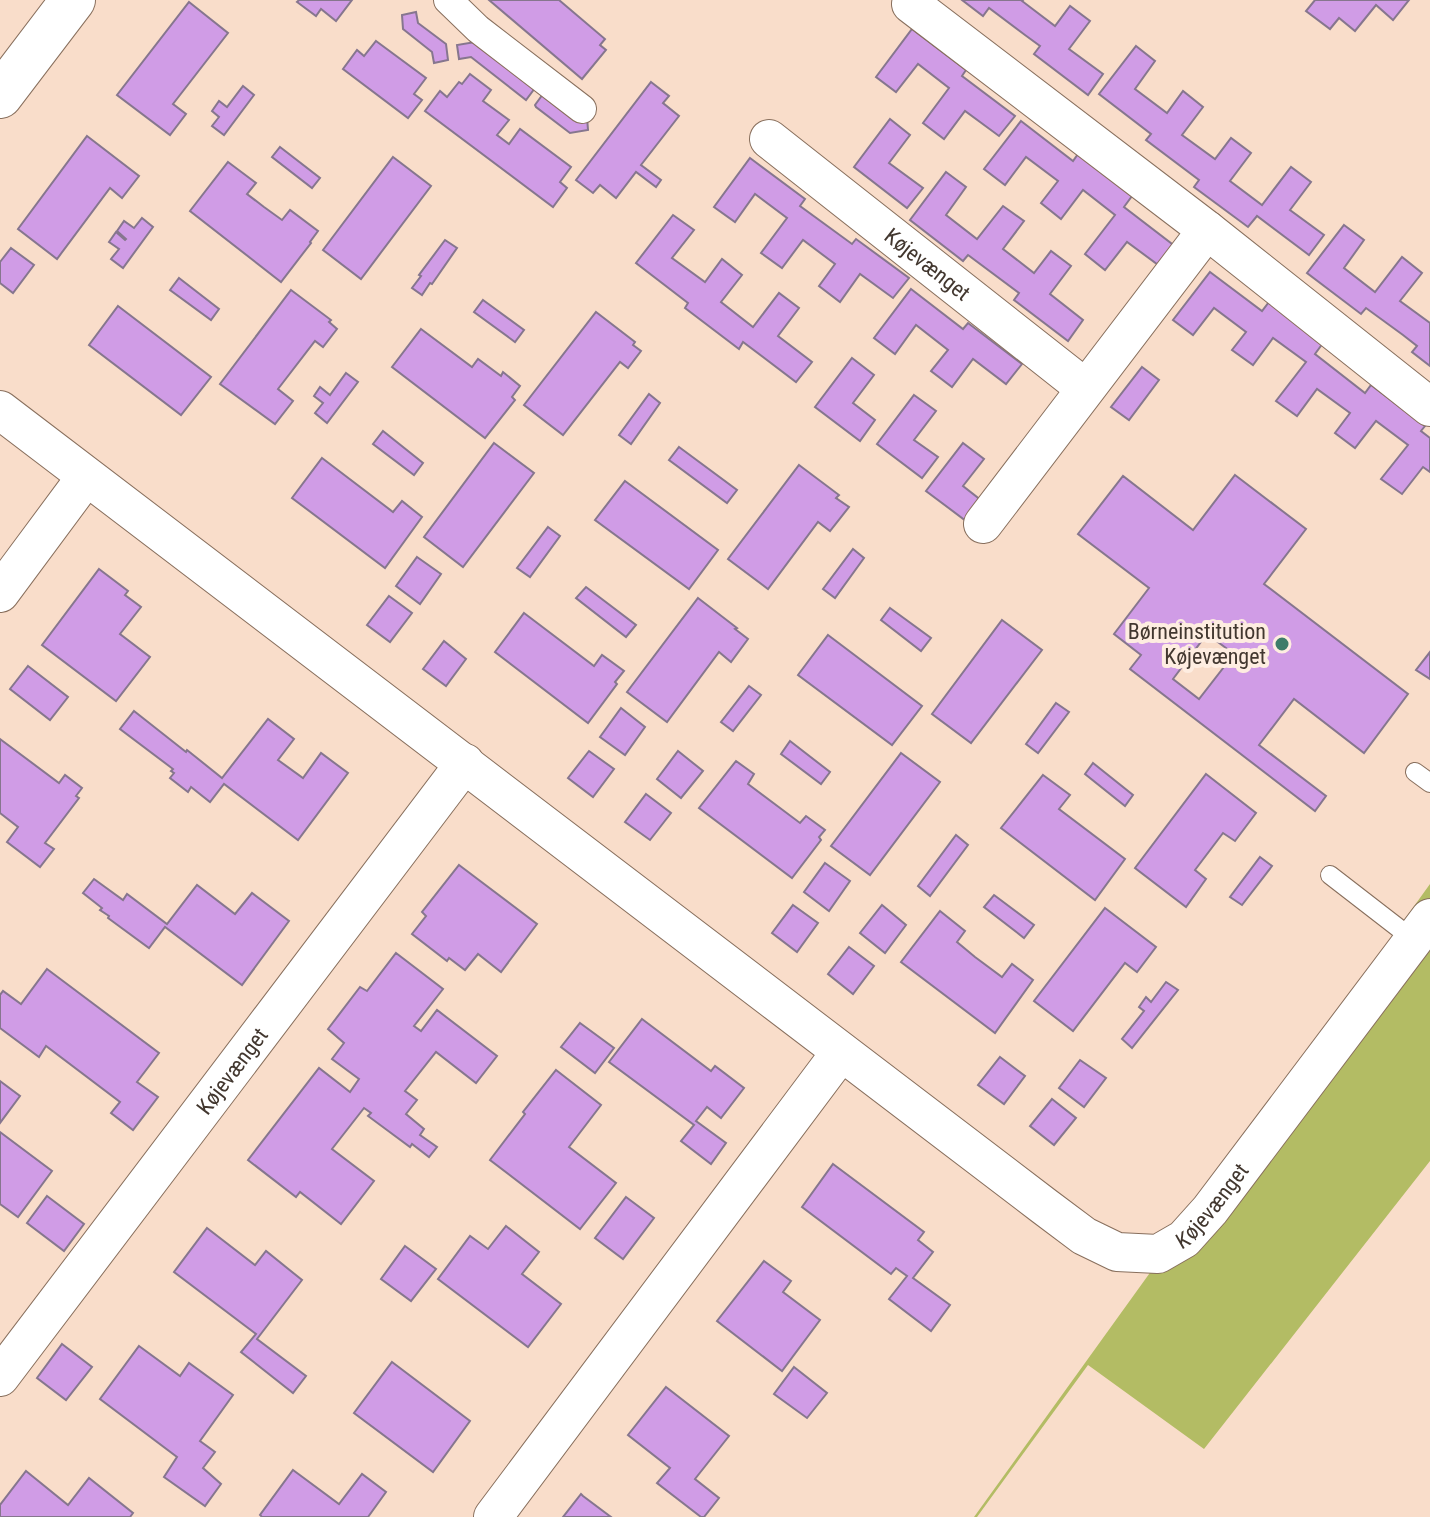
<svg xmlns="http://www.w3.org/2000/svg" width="1430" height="1517" viewBox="0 0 1430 1517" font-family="'Roboto Condensed',sans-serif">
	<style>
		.green { fill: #b3bc64 }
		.building { fill: #d09ce6; stroke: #86768e; stroke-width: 2; fill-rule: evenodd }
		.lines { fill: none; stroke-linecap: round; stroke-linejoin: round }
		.service-casing { stroke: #886f5d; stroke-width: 20 }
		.pedestrian-casing { stroke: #886f5d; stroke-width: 30 }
		.minor-casing { stroke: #886f5d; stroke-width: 40 }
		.tertiary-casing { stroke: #886f5d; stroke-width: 46 }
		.service { stroke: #fff; stroke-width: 18 }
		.pedestrian { stroke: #fff; stroke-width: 28 }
		.minor { stroke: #fff; stroke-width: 38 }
		.tertiary { stroke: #fff; stroke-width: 44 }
		.poi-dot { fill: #3d7c69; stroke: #feede1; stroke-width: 3 }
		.labels { text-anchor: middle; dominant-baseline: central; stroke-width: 8; stroke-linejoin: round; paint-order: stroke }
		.street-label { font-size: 22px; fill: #42372f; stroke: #feede1 }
		.poi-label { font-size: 22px; fill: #42372f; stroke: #feede1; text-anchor: end }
	</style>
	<rect width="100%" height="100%" fill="#f9ddca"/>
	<polygon class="green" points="1430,884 1430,1161 1204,1449 1088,1365 977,1517 974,1517"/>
	<g class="building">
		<polygon points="299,0 352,0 336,21 321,9 316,16 297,2"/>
		<polygon points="489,0 559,0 605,39 600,45 606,50 582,79"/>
		<polygon points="962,0 1023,0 1022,1 1055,26 1070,6 1090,21 1069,49 1103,74 1088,95 1034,54 1040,46 1025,35 989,8 983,16"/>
		<polygon points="1315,0 1409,0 1393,20 1376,5 1355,31 1339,18 1330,29 1306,11"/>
		<polygon points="189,2 228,33 173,104 186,114 170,135 117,95"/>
		<polygon points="416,12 418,23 446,44 448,60 434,63 432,52 403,29 402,15"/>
		<polygon points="912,29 966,70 962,76 1015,116 999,136 965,111 944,139 923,123 949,88 918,64 896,92 876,77"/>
		<polygon points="376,41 426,78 414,94 422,100 408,118 343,69 357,50 364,56"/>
		<polygon points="475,42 535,88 526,100 471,57 459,59 457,45"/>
		<polygon points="1136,46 1155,61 1135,89 1167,113 1183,91 1203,107 1182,135 1215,159 1231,138 1251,153 1230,181 1262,205 1291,167 1311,182 1290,210 1324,235 1309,255 1257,216 1248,227 1194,187 1199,180 1146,140 1151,134 1099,94"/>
		<polygon points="470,74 491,90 483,101 509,120 497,135 509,144 520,129 571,167 560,182 567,188 553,207 425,111 440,91 447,97 459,82 462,84"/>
		<polygon points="651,82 669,96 663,103 679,116 641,165 661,180 656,187 636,172 616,198 600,185 593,193 576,180"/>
		<polygon points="243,86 254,95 224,135 212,126 219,117 212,111 219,101 227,107"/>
		<polygon points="543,94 587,117 588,130 570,133 536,107 535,105"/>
		<polygon points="890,119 910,135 889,163 923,188 907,208 854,167"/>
		<polygon points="1021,121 1073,161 1078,154 1132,196 1124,207 1176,247 1161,267 1127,242 1105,270 1085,254 1115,215 1083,190 1061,219 1041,203 1058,181 1026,157 1005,185 984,169"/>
		<polygon points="87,136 139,176 122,198 110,188 57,259 18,229"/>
		<polygon points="280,147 320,178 312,188 272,157"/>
		<polygon points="393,157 431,186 361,279 323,250"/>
		<polygon points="750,158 805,199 800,206 852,244 856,239 909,278 893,298 860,274 840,302 819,286 835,264 803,240 782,268 761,253 787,218 755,194 735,222 714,207"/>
		<polygon points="228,162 256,183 247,194 264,207 282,220 290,210 318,231 310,242 311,243 281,282 190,211"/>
		<polygon points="946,172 966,187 946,215 977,239 1003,206 1024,221 1003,249 1034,273 1051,251 1071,266 1050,294 1083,320 1068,341 1014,300 1019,293 968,255 963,261 910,220"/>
		<polygon points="673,215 694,230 672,258 705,282 722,259 742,275 721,302 753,327 779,293 799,308 778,336 812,362 796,382 743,342 739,349 685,308 688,303 636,263"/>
		<polygon points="142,218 153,227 123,268 111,259 119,249 109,242 116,232 125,240 126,239 117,231 124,221 134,228"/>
		<polygon points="1344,225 1364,240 1344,268 1375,292 1402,257 1422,273 1400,301 1430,323 1430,366 1412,352 1417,346 1403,335 1366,308 1361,314 1307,273"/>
		<polygon points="445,240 457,248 432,284 430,283 422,295 412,288 421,276 419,275"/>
		<polygon points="11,248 34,265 13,293 0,283 0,262"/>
		<polygon points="1210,272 1262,311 1269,302 1323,343 1315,354 1365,393 1371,385 1425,426 1421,431 1430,438 1430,472 1423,467 1402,494 1381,479 1408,445 1376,421 1355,448 1335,433 1350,413 1317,389 1297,416 1276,401 1306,362 1273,338 1253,365 1232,350 1246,332 1214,308 1193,335 1173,320"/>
		<polygon points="179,278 219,309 211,320 170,290"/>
		<polygon points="911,289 963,329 968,323 1022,364 1006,384 973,359 952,387 931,371 948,350 916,325 895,354 874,338"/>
		<polygon points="291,290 331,320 329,322 337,329 323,347 315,341 278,389 293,401 275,424 220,384"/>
		<polygon points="483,300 524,330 515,342 474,312"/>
		<polygon points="118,306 211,377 181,415 89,345"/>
		<polygon points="596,312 635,342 633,345 641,351 628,368 620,362 563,435 524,405"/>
		<polygon points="421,329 472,367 478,359 501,376 503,372 520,386 512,397 515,400 485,438 392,367"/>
		<polygon points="852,358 874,375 853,403 875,420 860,441 815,407"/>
		<polygon points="1142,367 1159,380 1129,420 1111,407"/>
		<polygon points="346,373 358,382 327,423 315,413 323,403 314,396 320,387 330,395"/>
		<polygon points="649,394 660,403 631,444 619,435"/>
		<polygon points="914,395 936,411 914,440 938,457 922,478 877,444"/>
		<polygon points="383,431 423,463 414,475 373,444"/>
		<polygon points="494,443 534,473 463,567 424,537"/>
		<polygon points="963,443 984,459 963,486 982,501 966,521 926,491"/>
		<polygon points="679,447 737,490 727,503 669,460"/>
		<polygon points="322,458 393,512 402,501 422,517 385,568 292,498"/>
		<polygon points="799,465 839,495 836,498 849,507 830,531 818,522 768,589 728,559"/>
		<path d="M1235 475 1306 529 1264 584 1408 694 1364 753 1294 699 1259 745 1326 796 1315 811 1130 669 1141 655 1114 634 1149 588 1078 534 1123 476 1193 530ZM1207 634 1234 654 1199 699 1173 679Z"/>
		<polygon points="625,481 718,550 689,589 595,520"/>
		<polygon points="548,527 560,536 530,577 517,568"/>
		<polygon points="853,549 864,558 835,598 823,589"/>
		<polygon points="417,557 441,574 420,604 396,586"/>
		<polygon points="99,569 128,591 125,595 141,607 120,634 150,657 116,701 42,645"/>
		<polygon points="586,587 636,625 626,637 576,598"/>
		<polygon points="389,596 412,613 390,642 367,625"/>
		<polygon points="698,598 737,628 735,629 748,639 731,662 719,652 667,722 627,692"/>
		<polygon points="890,608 931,638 921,651 881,620"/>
		<polygon points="524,613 594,666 602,655 624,671 615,682 617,684 588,723 495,652"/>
		<polygon points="1002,620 1042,650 971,743 932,714"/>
		<polygon points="828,635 922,706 892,745 798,675"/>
		<polygon points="444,641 466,659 446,686 423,669"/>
		<polygon points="1430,652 1430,679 1416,670"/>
		<polygon points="28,666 68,697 50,720 10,689"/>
		<polygon points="749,686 761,695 733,731 721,722"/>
		<polygon points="1056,703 1069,712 1038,753 1026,744"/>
		<polygon points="621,708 645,727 625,755 600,737"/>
		<polygon points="134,711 186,752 187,750 222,778 268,719 294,739 278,760 303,778 321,753 348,773 298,840 224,784 210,802 191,787 188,792 170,778 174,773 171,771 173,769 120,729"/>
		<polygon points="0,739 59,783 65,775 82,788 76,796 79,798 45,843 54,849 40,867 7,842 18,827 0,813"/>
		<polygon points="790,741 830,772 821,784 781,754"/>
		<polygon points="589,751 614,769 593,797 568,778"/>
		<polygon points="678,751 703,771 681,798 657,779"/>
		<polygon points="901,753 940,782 870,875 831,846"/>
		<polygon points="736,761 754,774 748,784 800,823 806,816 825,830 819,837 821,840 792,878 699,808"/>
		<polygon points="1093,763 1133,795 1125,806 1085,774"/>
		<polygon points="1206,774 1256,813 1235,841 1223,833 1195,870 1206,879 1186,907 1135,868"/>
		<polygon points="1043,775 1070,795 1059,809 1125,859 1095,900 1001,828"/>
		<polygon points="646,794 671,813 650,840 625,822"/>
		<polygon points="956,835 968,845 930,896 918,886"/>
		<polygon points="1260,857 1272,866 1242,905 1230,897"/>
		<polygon points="825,863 850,881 829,911 804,892"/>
		<polygon points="459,865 537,924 501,972 478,954 465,970 449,958 447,961 412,934 426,916 422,912"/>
		<polygon points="94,879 123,900 127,894 167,924 197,885 235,914 252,893 289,921 242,985 165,927 149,948 108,918 109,916 100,910 102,908 83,893"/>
		<polygon points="994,895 1034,925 1024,938 984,907"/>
		<polygon points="793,905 818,923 797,952 772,933"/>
		<polygon points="882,905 906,925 885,953 860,933"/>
		<polygon points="1105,908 1156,947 1137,972 1125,963 1073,1031 1034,1001"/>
		<polygon points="940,911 965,931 957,942 975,957 1002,977 1012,964 1033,980 995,1033 901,962"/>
		<polygon points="849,947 874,966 853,994 828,974"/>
		<polygon points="396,953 443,989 414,1026 421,1031 437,1010 497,1056 476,1083 436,1052 405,1091 417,1100 406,1114 424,1129 420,1135 437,1147 429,1157 412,1144 410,1147 368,1116 371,1113 364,1108 332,1149 374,1181 341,1224 300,1192 296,1197 248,1160 319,1068 350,1092 359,1079 332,1059 344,1043 328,1029 360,987 367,991"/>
		<polygon points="47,969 159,1053 137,1082 158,1097 133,1130 111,1113 120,1102 46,1046 39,1057 0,1028 0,995 3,991 21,1004"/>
		<polygon points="1166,982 1178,990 1132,1048 1122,1039 1144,1011 1139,1007 1146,997 1151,1002"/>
		<polygon points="642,1019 711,1071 715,1066 744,1088 721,1118 707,1107 696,1121 726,1143 711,1164 681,1141 694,1125 609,1062"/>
		<polygon points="580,1023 614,1048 595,1073 561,1047"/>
		<polygon points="1000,1057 1025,1076 1004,1104 978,1085"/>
		<polygon points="1080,1060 1106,1078 1084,1107 1059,1088"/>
		<polygon points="556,1070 601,1105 569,1147 616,1183 580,1229 490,1160 525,1114 523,1112"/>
		<polygon points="0,1081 20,1096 0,1123"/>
		<polygon points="1052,1099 1076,1118 1054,1145 1030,1126"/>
		<polygon points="0,1132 52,1171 18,1217 0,1204"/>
		<polygon points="833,1164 924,1232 918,1240 933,1252 913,1278 950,1305 931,1331 889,1299 907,1276 896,1268 891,1274 802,1207"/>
		<polygon points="47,1196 84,1224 64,1251 27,1223"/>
		<polygon points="626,1197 654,1218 623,1259 595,1238"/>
		<polygon points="506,1226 539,1252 522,1274 561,1304 528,1347 438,1279 470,1236 488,1249"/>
		<polygon points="207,1228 255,1265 266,1251 302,1280 257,1339 306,1376 293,1393 241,1352 256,1334 174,1272"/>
		<polygon points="405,1246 436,1269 411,1301 381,1279"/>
		<polygon points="764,1261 791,1281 783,1292 820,1320 782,1371 717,1321"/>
		<polygon points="62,1344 92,1367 66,1400 37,1378"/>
		<polygon points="139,1346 180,1376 189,1363 233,1395 200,1441 215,1452 203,1468 221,1484 205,1506 164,1477 177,1457 100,1399"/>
		<polygon points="392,1362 470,1421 433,1472 354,1413"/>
		<polygon points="794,1367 827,1393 807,1418 774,1394"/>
		<polygon points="666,1387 729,1436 695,1479 719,1498 704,1517 701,1517 657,1483 670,1468 628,1435"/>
		<polygon points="293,1470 339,1504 362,1474 386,1492 368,1517 262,1517 260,1515"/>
		<polygon points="26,1471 68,1505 89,1478 133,1513 130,1517 0,1517 0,1505"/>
		<polygon points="581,1494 583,1496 611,1517 563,1517"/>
	</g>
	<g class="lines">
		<g class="service-casing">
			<g id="service">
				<polyline points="1415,772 1430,783"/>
				<polyline points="1330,875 1414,940"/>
			</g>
		</g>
		<g class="pedestrian-casing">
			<polyline id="pedestrian" points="448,0 478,29 582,109"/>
		</g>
		<g class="minor-casing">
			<g id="minor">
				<polyline points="911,4 1207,230 1430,407"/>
				<path id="s1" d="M769 139 1085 388"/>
				<path id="s2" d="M0 410 1044 1206 1084 1236 1117 1252 1158 1254 1184 1239 1210 1210 1430 918"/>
				<polyline points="983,524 1207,230"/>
				<polyline points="0,593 86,477"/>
				<path id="s3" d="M0 1377 465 763"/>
				<polyline points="493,1517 841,1052"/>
			</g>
		</g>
		<g class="tertiary-casing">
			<polyline id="tertiary" points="0,96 73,0"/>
		</g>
		<use href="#service" class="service"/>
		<use href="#pedestrian" class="pedestrian"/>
		<use href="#minor" class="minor"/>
		<use href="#tertiary" class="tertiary"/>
	</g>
	<circle class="poi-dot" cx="1282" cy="644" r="8"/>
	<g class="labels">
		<g class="street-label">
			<text stroke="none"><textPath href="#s1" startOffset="202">Køjevænget</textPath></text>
			<text stroke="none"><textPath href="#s3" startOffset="384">Køjevænget</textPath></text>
			<text stroke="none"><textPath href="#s2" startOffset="1514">Køjevænget</textPath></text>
		</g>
		<g class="poi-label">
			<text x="1266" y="631">Børneinstitution<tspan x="1266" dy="25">Køjevænget</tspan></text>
		</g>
	</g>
</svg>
